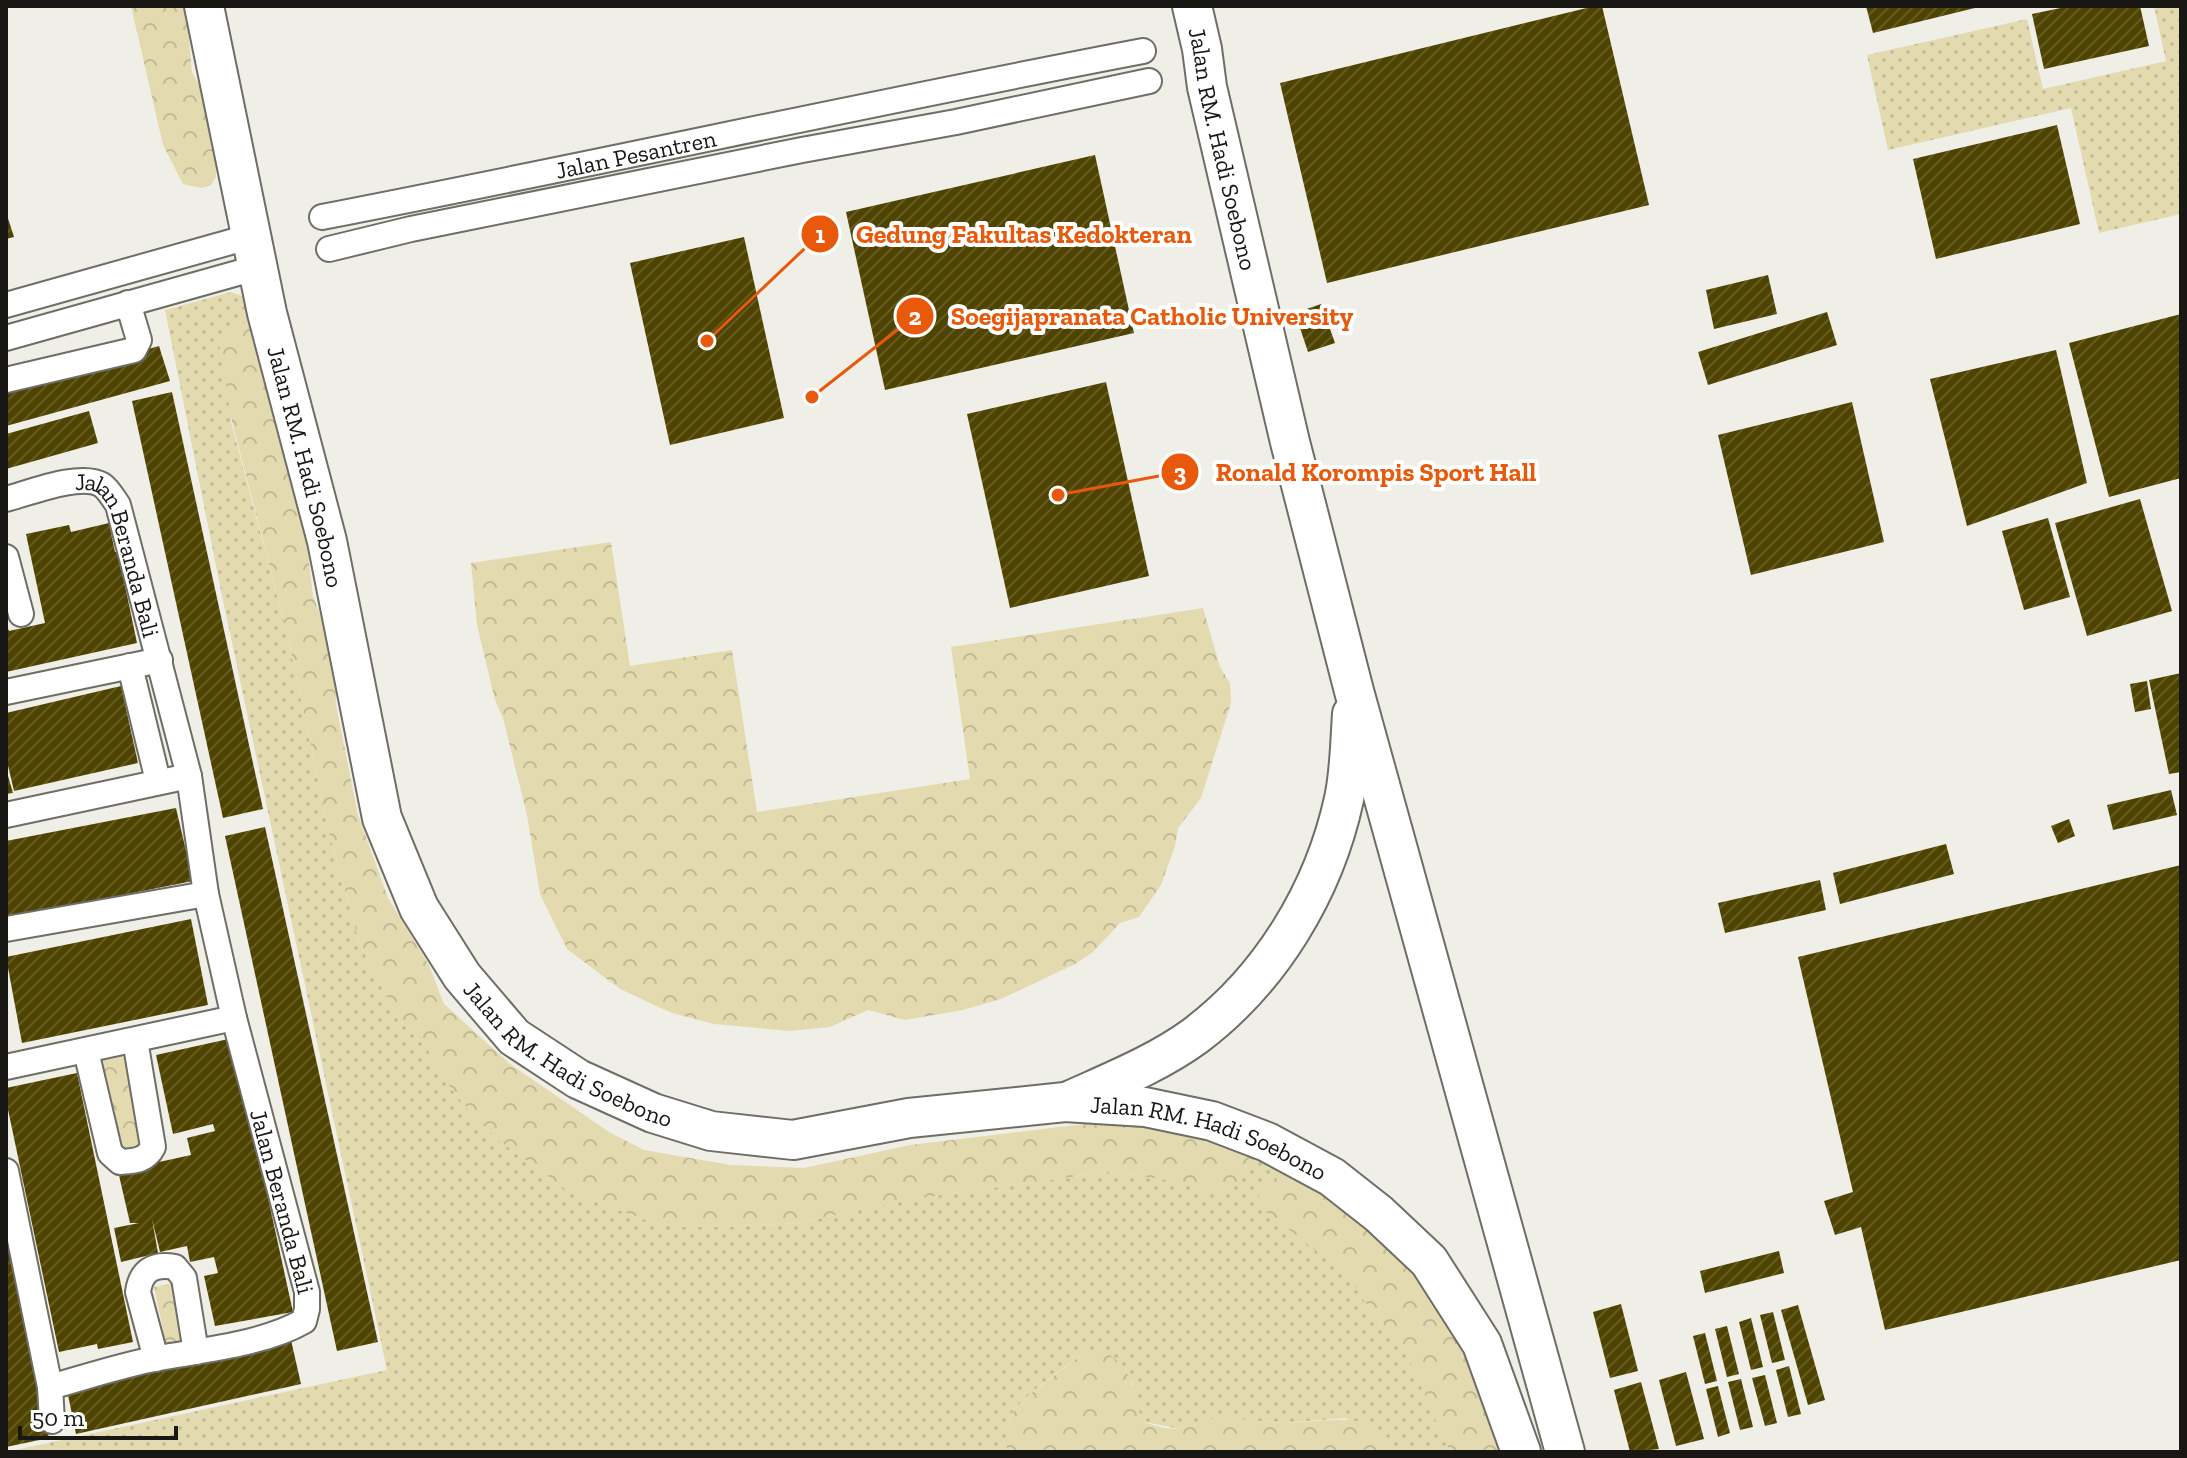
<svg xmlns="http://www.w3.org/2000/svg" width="2187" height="1458" viewBox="0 0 2187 1458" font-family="'Zilla Slab',serif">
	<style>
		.grass { fill: url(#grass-dots) }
		.forest { fill: url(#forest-crowns) }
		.building { fill: url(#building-hatch) }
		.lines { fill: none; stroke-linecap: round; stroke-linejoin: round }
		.minor-casing { stroke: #6e6d66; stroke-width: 28 }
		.primary-casing { stroke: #6e6d66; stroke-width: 42 }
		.minor { stroke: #fff; stroke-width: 24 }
		.primary { stroke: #fff; stroke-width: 38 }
		.labels { text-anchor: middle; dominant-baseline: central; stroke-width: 8; stroke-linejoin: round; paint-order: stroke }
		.street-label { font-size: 24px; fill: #181714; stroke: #fff }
		.leader { fill: none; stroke: #e8590c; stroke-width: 3 }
		.callout-dot { fill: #e8590c; stroke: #fff; stroke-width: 3 }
		.mark-label { font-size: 24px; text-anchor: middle; font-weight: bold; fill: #fff }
		.callout-label { font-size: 26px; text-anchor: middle; font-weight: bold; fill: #e8590c; stroke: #fff; stroke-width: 8; stroke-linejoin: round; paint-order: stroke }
	</style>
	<defs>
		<pattern id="grass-dots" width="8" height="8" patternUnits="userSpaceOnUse" patternTransform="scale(2)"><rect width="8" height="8" fill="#e3daaf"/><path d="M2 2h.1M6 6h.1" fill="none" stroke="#c2ba96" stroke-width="1.8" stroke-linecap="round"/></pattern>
		<pattern id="forest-crowns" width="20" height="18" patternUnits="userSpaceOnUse" patternTransform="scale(2)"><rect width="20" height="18" fill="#e3daaf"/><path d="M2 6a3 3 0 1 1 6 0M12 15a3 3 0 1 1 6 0" fill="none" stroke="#c2ba96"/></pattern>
		<pattern id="building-hatch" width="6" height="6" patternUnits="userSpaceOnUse" patternTransform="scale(2)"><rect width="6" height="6" fill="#4f4300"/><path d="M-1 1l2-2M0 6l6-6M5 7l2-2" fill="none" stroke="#645b25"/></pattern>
	</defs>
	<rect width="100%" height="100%" fill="#f0efe7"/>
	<g class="grass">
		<polygon points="2154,6 2181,6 2181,214 2099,233 2071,108 1888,150 1867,55 2027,19 2043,89 2166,61"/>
		<path d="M231 292 253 300 256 329C247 322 241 322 230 326L231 422 287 633 330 836 360 945 400 1021 427 1048 446 1082 471 1113 501 1142 571 1193 643 1219 680 1227H720L798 1223 912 1199 1107 1172 1185 1182 1220 1197 1254 1156 1299 1173 1258 1206 1348 1274 1365 1302 1406 1352 1450 1452H1399L1396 1448 1345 1418 1286 1423 1217 1418 1179 1429 1141 1421 1132 1382 1085 1351C1068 1367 1015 1399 1009 1420 1007 1429 1008 1442 1007 1452H6L387 1370 221 591 165 310Z"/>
	</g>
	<g class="forest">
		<polygon points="131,6 186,6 192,72 201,89 217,138 216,177 211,185 201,188 183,184 163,145"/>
		<polygon points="239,323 249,323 256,329 300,485 313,596 334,652 336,705 358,815 388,898 429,965 444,1004 510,1064 609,1132 644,1150 731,1165 804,1168 910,1145 1085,1124 1127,1123 1215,1134 1254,1156 1254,1166 1220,1197 1185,1182 1107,1172 912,1199 798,1223 720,1227 680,1227 643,1219 571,1193 501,1142 471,1113 446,1082 427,1048 400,1021 360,945 330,836 287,633 232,422 219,343 230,326"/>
		<polygon points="611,542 630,666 732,650 757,812 970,779 951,647 1203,608 1220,667 1230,683 1231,703 1201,798 1178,828 1175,846 1161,885 1139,917 1120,923 1093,952 1075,964 1001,999 963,1010 905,1020 868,1010 830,1027 790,1031 714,1024 672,1013 620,989 567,949 540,894 527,815 503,718 495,700 477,625 471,563"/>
		<polygon points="126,1056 141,1148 120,1151 100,1061"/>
		<path d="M1289 1172 1361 1215 1451 1309 1462 1351 1504 1452H1450L1406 1352 1365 1302 1348 1275 1258 1206C1257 1185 1272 1179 1289 1172Z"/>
		<polygon points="176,1282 189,1344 167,1349 154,1287"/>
		<path d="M1085 1351C1091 1352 1099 1351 1105 1353 1130 1363 1137 1397 1141 1421 1153 1425 1169 1431 1183 1428 1195 1425 1207 1419 1219 1418 1241 1417 1264 1423 1287 1423 1330 1422 1371 1407 1399 1452H1007C1007 1442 1007 1429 1009 1420 1015 1399 1068 1368 1085 1351Z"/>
	</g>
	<g class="building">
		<polygon points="1595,6 1602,6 1649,205 1327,283 1280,83"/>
		<polygon points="1866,6 1979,6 1979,7 1873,33"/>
		<polygon points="2070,6 2140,6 2149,46 2044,69 2032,14"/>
		<polygon points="2057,125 2080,224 1936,259 1913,159"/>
		<polygon points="1095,155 1134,333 885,390 846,212"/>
		<polygon points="6,212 14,237 6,239"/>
		<polygon points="744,237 784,418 670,445 630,263"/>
		<polygon points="1768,275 1777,314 1714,329 1706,290"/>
		<polygon points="1321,304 1335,343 1308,352 1295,313"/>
		<polygon points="1827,312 1837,345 1708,385 1698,352"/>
		<polygon points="2181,314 2181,478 2109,497 2069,343"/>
		<polygon points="159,346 170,381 6,426 6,389"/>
		<polygon points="2056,350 2087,483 1967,526 1930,379"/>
		<polygon points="1106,382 1149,576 1010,608 967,414"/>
		<polygon points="172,392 263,809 223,818 132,401"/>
		<polygon points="1852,402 1884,542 1751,575 1718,435"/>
		<polygon points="89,411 98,443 6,469 6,434"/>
		<polygon points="2140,499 2172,611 2087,636 2055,523"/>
		<polygon points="2048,518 2070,597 2024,610 2002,531"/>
		<polygon points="109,523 115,552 118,552 137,643 6,672 6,624 9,631 45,623 26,534 69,525 71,532"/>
		<polygon points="2181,673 2181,772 2169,774 2149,680"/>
		<polygon points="2147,681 2151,709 2135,712 2130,684"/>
		<polygon points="121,686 138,763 14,791 6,757 6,713"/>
		<polygon points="6,769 13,793 6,794"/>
		<polygon points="2171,790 2177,815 2113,830 2107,805"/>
		<polygon points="176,808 193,881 6,918 6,841"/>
		<polygon points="2069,819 2075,836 2058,843 2051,826"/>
		<polygon points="265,827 378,1342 337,1351 225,836"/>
		<polygon points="1946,844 1954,874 1840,904 1833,873"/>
		<polygon points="2181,865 2181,1260 1885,1330 1861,1227 1835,1235 1824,1201 1853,1192 1798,957"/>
		<polygon points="1820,880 1826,910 1725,933 1718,903"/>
		<polygon points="191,919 208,1005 22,1043 6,957"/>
		<polygon points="233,1038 293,1312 215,1326 204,1276 218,1273 214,1257 190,1262 187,1246 160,1252 152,1219 158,1253 121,1262 114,1228 139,1223 130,1223 118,1171 191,1155 187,1138 215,1131 213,1124 173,1134 156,1055"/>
		<polygon points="77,1073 133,1342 98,1349 97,1344 59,1352 6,1100 6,1088"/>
		<polygon points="6,1225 49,1438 6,1447"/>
		<polygon points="1779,1251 1784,1273 1705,1293 1700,1271"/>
		<polygon points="1621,1304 1638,1371 1610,1378 1593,1312"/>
		<polygon points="1798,1305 1825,1400 1808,1405 1781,1310"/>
		<polygon points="1773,1312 1785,1360 1772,1363 1760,1315"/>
		<polygon points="1751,1318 1763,1367 1751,1370 1739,1322"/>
		<polygon points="1727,1326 1739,1374 1727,1377 1715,1329"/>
		<polygon points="1705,1333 1717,1381 1705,1384 1693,1336"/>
		<polygon points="291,1340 301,1384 76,1434 67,1390"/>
		<polygon points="1789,1366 1801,1414 1788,1417 1776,1370"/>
		<polygon points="1686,1372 1704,1439 1676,1446 1659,1380"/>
		<polygon points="1765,1375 1777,1423 1765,1426 1752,1378"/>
		<polygon points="1741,1379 1753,1427 1740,1430 1728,1382"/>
		<polygon points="1641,1382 1659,1449 1630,1452 1614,1390"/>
		<polygon points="1718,1386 1730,1433 1718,1437 1706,1389"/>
	</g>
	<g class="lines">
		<g class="minor-casing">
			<g id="minor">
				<path id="s1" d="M322 217C596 164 869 103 1143 51"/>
				<polyline points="329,249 411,229 802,150 956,122 1149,81"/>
				<polyline points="6,305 252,236"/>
				<polyline points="6,338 259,267"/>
				<polyline points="6,380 134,350 139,340 128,303"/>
				<path id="s2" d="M6 499C29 493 81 472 102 485 108 489 114 499 118 505L189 776 206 894"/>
				<polyline points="6,557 21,614"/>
				<polyline points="130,666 158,781"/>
				<polyline points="6,692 160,660"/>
				<polyline points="6,815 189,776"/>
				<path id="s3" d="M6 929 206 894 234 1018 307 1292V1309L304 1321C264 1344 203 1350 159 1358 122 1365 86 1377 50 1387"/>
				<path d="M86 1051 110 1153 120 1162C134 1161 146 1161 153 1147L135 1040"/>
				<polyline points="6,1067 234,1018"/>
				<polyline points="6,1171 50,1387 52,1421"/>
				<path d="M156 1359 138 1292C141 1270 154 1263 175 1267L184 1278 196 1352"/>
			</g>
		</g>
		<g class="primary-casing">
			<g id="primary">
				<path id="s4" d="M204 6 267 313 327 541 382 818 419 908 462 976 514 1037 578 1079 653 1113 711 1131 793 1140 909 1118 1065 1102 1145 1107 1212 1121 1267 1142 1332 1177 1379 1214 1429 1261 1482 1344 1521 1452"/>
				<path id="s5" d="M1192 6 1202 49 1207 87 1290 442 1354 691 1565 1452"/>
				<path d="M1071 1100C1113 1081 1158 1063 1195 1036 1271 979 1324 891 1344 799 1350 772 1350 742 1352 714"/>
			</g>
		</g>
		<use href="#minor" class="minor"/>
		<use href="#primary" class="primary"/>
	</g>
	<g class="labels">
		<g class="street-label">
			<text stroke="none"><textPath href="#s5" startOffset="146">Jalan RM. Hadi Soebono</textPath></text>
			<text stroke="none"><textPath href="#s1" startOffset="320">Jalan Pesantren</textPath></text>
			<text stroke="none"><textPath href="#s4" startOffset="472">Jalan RM. Hadi Soebono</textPath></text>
			<text stroke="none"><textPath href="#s2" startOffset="166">Jalan Beranda Bali</textPath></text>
			<text stroke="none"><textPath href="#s4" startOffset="1144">Jalan RM. Hadi Soebono</textPath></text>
			<text stroke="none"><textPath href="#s4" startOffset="1816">Jalan RM. Hadi Soebono</textPath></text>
			<text stroke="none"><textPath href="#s3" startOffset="520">Jalan Beranda Bali</textPath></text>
		</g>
	</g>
	<path class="leader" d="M707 341L820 234M812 397L915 316M1058 495L1180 472"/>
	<g class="callout-dot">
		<circle cx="707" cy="341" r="8"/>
		<circle cx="812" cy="397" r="8"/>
		<circle cx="1058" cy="495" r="8"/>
		<circle cx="820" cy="234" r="20"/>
		<circle cx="915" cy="316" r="20"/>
		<circle cx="1180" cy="472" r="20"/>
	</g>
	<g class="mark-label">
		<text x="820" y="243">1</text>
		<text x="915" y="325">2</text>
		<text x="1180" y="481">3</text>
	</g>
	<g class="callout-label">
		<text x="1024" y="243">Gedung Fakultas Kedokteran</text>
		<text x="1152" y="325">Soegijapranata Catholic University</text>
		<text x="1376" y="481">Ronald Korompis Sport Hall</text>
	</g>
	<rect width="2187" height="1458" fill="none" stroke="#181714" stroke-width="16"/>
	<path d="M20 1426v12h156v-12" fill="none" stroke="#181714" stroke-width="4"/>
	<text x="32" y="1426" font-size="24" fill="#181714" stroke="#ffffff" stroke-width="6" paint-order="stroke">50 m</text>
</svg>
